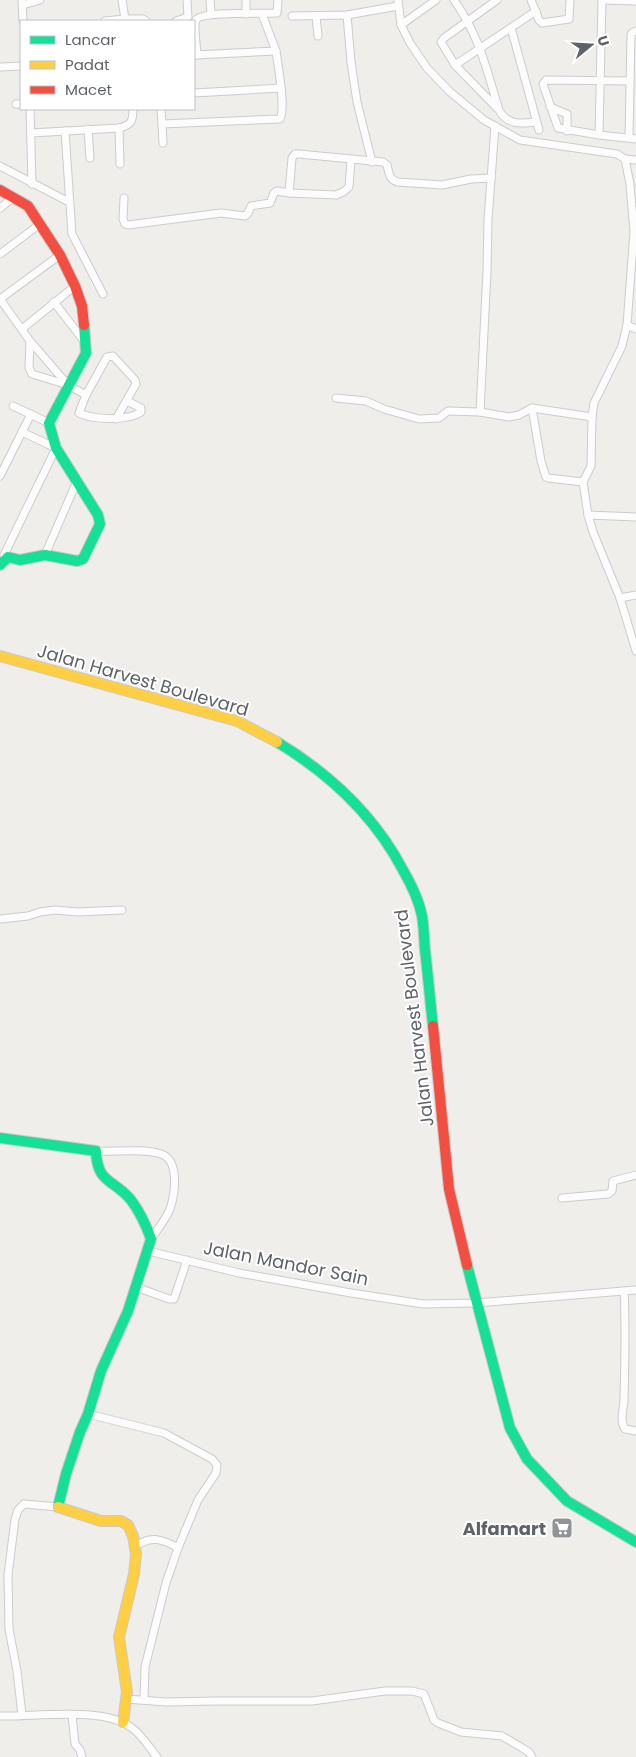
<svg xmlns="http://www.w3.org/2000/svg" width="636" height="1757" viewBox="0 0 636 1757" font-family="Poppins,sans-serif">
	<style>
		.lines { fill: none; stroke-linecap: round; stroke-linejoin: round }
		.street-casing { stroke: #cbcccc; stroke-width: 9 }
		.fast-casing { stroke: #cacacb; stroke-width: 12 }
		.slow-casing { stroke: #cacacb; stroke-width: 12 }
		.jam-casing { stroke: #cacacb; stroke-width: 12 }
		.street { stroke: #fdfcfc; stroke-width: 7 }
		.fast { stroke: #16e098; stroke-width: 10 }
		.slow { stroke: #ffcf43; stroke-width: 10 }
		.jam { stroke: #f24e42; stroke-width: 10 }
		.labels { text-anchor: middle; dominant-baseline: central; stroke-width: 4; stroke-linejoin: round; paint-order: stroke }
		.street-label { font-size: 18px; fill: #5f6368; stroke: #fff }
		.poi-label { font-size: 18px; font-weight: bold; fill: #5f6368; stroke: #fff; text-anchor: end }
	</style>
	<rect width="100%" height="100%" fill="#efeeea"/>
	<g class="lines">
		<g class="street-casing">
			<g id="street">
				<polyline points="22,0 23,21"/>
				<polyline points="210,0 211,14"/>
				<polyline points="246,0 246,14"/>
				<polyline points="398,0 401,25 410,43 427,68 449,91 484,120 520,140 617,154 625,159 630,184 634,232 627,325 636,329"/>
				<path d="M454 0C480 37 486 68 499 110 507 125 521 124 536 122"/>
				<polyline points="531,0 539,20 542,23 569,19 570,0"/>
				<polyline points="602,0 636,1"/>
				<polyline points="23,5 40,0"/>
				<polyline points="347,15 351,62 357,102 372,162"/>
				<polyline points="292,16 347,15 398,6"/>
				<polyline points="316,16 318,36"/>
				<polyline points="105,21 125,19 122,0"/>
				<polyline points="125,21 125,19 143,19 146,21"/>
				<polyline points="176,21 188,17 187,0"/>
				<polyline points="401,25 436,0"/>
				<polyline points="511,28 539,130"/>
				<polyline points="194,55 276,51 262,14"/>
				<path d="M197 55C197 47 193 26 196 20 201 11 264 14 277 13L278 0"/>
				<polyline points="455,65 536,11"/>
				<polyline points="1,67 21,66"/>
				<polyline points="629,81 546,80 543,84 558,128 599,135 636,139"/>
				<polyline points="194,93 281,88"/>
				<polyline points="16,104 21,104"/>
				<polyline points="550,107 567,114 567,131"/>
				<polyline points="497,108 455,65 441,42 444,38 497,0"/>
				<polyline points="30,109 32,184"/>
				<path d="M161 109 162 124 280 119C286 107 278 66 276 51"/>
				<polyline points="162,124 163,143"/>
				<polyline points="119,128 120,164"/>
				<polyline points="88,129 90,158"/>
				<polyline points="65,131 72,234 103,294"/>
				<path d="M31 133 119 128C131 125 133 122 133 109"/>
				<polyline points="599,135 602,0"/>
				<polyline points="629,138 631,35 632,33 636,31"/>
				<polyline points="625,159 636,160"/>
				<polyline points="0,166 69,202"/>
				<polyline points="289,193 336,195 343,192 349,187 351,160"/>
				<path d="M124 198 123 219 125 224 128 225 221 213 245 216 248 213 251 206 270 203 274 193 277 191 289 193 292 158 295 154H299L383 162 387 165C389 173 389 180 398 182L442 185 471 179 491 178"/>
				<polyline points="0,208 14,197"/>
				<polyline points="0,254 40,224"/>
				<polyline points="0,299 30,341 68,385"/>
				<polyline points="0,299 60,255"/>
				<polyline points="54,302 84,341"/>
				<polyline points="627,325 622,346 594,403 592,417 591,466 583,482 588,515 593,532 620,598 636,651"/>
				<polyline points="22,329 75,286"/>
				<polyline points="30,341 29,368 32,374 68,385 86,395"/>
				<polyline points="336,398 366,401 384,409 419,419 439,418 448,411 480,412 509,417 519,415 532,408 592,417"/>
				<polyline points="13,406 49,423"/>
				<polyline points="532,408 541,461 546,477 548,478 583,482"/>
				<polyline points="480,412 487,271 488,219 495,126"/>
				<path d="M116 419 136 384 135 380 113 356 107 357 86 395 79 413C93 420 128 421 141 412V408L127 401"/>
				<polyline points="0,476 31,414"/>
				<polyline points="588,515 636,517"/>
				<polyline points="45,555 77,481"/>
				<polyline points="8,557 4,555 56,448 22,432"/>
				<polyline points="620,598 636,595"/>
				<polyline points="0,919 28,916 40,912 55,910 78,912 122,910"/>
				<path d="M96 1151C114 1152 146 1148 161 1154 180 1160 175 1194 170 1209 166 1219 157 1230 151 1239"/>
				<polyline points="562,1198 608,1194 612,1191 613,1181 636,1175"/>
				<polyline points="148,1251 239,1273 351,1293 423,1304 476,1303 636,1290"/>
				<polyline points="136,1287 169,1299 174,1299 187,1260"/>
				<path d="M624 1291C626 1327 625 1363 624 1399 624 1409 619 1420 625 1429L636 1431"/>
				<polyline points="88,1414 164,1433 212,1459 217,1465 216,1473 198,1500 178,1548 166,1583 145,1667 144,1700"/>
				<path d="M135 1547C150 1535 163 1539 178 1548"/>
				<polyline points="126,1699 166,1702 217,1701 312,1701 385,1691 412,1691 424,1694 434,1720 438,1723 461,1732 502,1736 529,1752 532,1757"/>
				<polyline points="22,1715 17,1671 9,1629 8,1575 15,1519 18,1510 24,1504 58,1507"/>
				<polyline points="72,1715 75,1744 80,1750 82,1757"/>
				<path d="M0 1716C35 1717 104 1706 132 1728 142 1735 149 1747 157 1757"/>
			</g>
		</g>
		<g class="fast-casing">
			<g id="fast">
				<polyline points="0,565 8,557 20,560 45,555 77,561 83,559 100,524 98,515 56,448 49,423 86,353 84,325"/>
				<path d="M277 742C330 774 374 815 403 870 411 884 419 900 422 916 424 927 424 939 425 950 428 975 430 1000 433 1026"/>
				<path d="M0 1138 96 1151C97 1184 114 1179 131 1200 140 1212 146 1225 151 1239L128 1311 101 1371 88 1414 80 1432 66 1474 58 1507"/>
				<polyline points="467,1265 510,1428 527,1459 567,1501 636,1542"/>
			</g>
		</g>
		<g class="slow-casing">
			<g id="slow">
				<polyline points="0,656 237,721 277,742"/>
				<polyline points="58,1507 101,1521 121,1521 128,1525 133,1536 136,1554 134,1574 119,1637 127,1692 123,1722"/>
			</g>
		</g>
		<g class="jam-casing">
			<g id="jam">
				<polyline points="0,190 28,206 60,255 75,286 82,306 84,325"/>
				<polyline points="433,1026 449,1189 467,1265"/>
			</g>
		</g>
		<use href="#street" class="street"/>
		<use href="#fast" class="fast"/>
		<use href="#slow" class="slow"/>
		<use href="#jam" class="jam"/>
	</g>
	<defs>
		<g id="supermarket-square" transform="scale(1.125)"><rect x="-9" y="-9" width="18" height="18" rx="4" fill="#919496" stroke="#fff"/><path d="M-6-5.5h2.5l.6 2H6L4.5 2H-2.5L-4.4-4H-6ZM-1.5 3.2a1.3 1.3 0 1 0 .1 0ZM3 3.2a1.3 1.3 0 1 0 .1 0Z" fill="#fff"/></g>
	</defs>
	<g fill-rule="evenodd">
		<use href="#supermarket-square" x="562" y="1528"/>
	</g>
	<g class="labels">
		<g class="street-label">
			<text transform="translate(143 680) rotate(16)">Jalan Harvest Boulevard</text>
			<text transform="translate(414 1018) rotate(-97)">Jalan Harvest Boulevard</text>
			<text transform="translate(286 1263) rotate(11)">Jalan Mandor Sain</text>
		</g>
		<g class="poi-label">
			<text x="546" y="1528">Alfamart</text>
		</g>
	</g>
	<rect x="20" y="20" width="175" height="90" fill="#ffffff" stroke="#bfc1c3"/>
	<rect x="30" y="36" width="25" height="8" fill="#16e098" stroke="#bfc1c3"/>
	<text x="65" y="45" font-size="15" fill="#5f6368">Lancar</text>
	<rect x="30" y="61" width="25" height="8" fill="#ffcf43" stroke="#bfc1c3"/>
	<text x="65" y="70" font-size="15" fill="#5f6368">Padat</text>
	<rect x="30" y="86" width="25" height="8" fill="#f24e42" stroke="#bfc1c3"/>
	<text x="65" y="95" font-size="15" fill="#5f6368">Macet</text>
	<g transform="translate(591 45) rotate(72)" stroke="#ffffff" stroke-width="4" paint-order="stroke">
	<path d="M0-4L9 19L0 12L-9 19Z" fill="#5f6368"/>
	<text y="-8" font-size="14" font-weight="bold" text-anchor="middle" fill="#5f6368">U</text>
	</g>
</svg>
